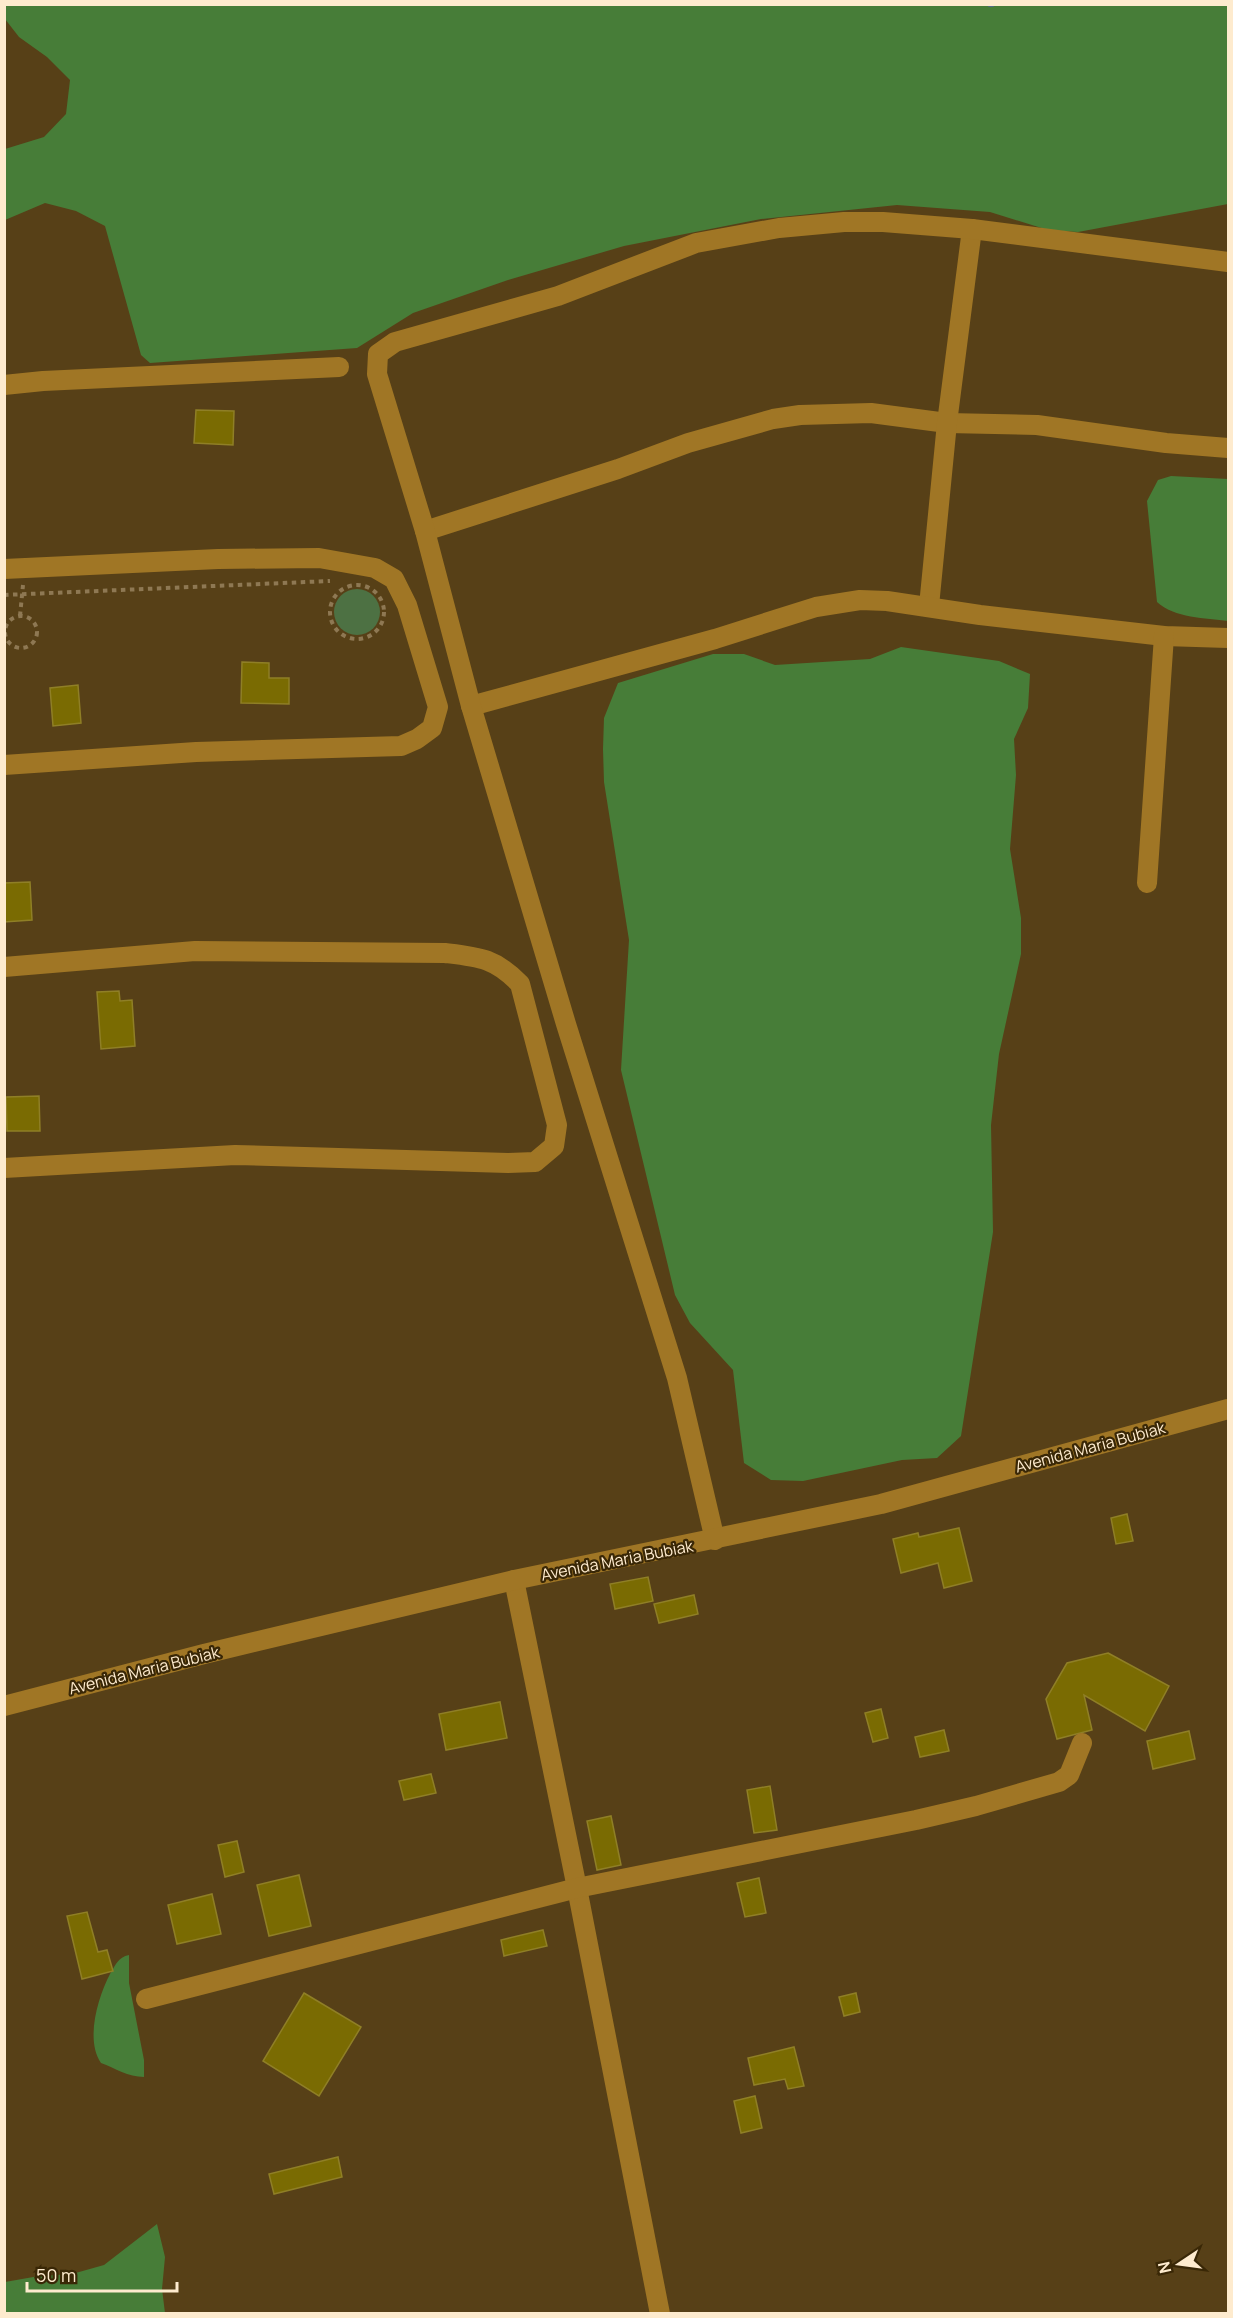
<svg xmlns="http://www.w3.org/2000/svg" width="1233" height="2318" viewBox="0 0 1233 2318" font-family="Manrope,sans-serif">
	<style>
		.green { fill: #4d7143 }
		.forest { fill: #477d38 }
		.lines { fill: none; stroke-linecap: round; stroke-linejoin: round }
		.stream { stroke: #51698b; stroke-width: 6 }
		.building { fill: #7a6b02; stroke: #8f7f26; stroke-width: 1.5 }
		.path { stroke: #8e7853; stroke-width: 4; stroke-dasharray: 4.5 4.5; stroke-linecap: butt }
		.minor { stroke: #a07625; stroke-width: 20 }
		.labels { text-anchor: middle; dominant-baseline: central; stroke-width: 4.5; stroke-linejoin: round; paint-order: stroke }
		.street-label { font-size: 16px; fill: #feebce; stroke: #392706 }
	</style>
	<rect width="100%" height="100%" fill="#574017"/>
	<circle class="green" cx="357" cy="612" r="23"/>
	<g class="forest">
		<polygon points="4,5 1228,5 1228,204 1078,232 1048,230 990,212 897,205 761,219 624,246 508,280 413,313 357,348 150,363 141,355 105,226 76,211 45,203 5,220 5,149 44,137 66,114 70,80 47,57 19,37 5,19"/>
		<path d="M1171 476 1228 479V621C1206 618 1174 618 1157 602L1147 501 1158 480Z"/>
		<polygon points="901,647 999,661 1030,674 1028,708 1014,739 1016,775 1010,849 1021,918 1021,954 999,1054 991,1125 993,1232 961,1436 937,1458 902,1460 803,1481 771,1480 744,1463 733,1370 690,1323 675,1295 621,1070 629,940 604,782 603,749 604,718 618,683 713,654 744,654 775,665 870,659"/>
		<path d="M129 1955V1983L144 2060V2077C128 2077 115 2068 101 2063 85 2040 98 1997 110 1974 115 1966 118 1957 129 1955Z"/>
		<polygon points="157,2224 165,2257 162,2289 165,2313 5,2313 5,2282 39,2276 72,2274 104,2265"/>
	</g>
	<g class="lines">
		<polyline class="stream" points="990,4 992,4"/>
	</g>
	<g class="building">
		<polygon points="196,410 234,411 233,445 194,443"/>
		<polygon points="242,662 269,663 269,678 289,678 289,704 241,703"/>
		<polygon points="78,685 81,723 53,726 50,688"/>
		<polygon points="30,882 32,920 4,922 4,883"/>
		<polygon points="119,991 120,1001 132,1000 135,1046 101,1049 97,992"/>
		<polygon points="39,1096 40,1131 7,1131 6,1097"/>
		<polygon points="1127,1514 1133,1541 1116,1544 1111,1518"/>
		<polygon points="959,1528 972,1581 944,1588 938,1563 901,1573 893,1539 918,1533 919,1537"/>
		<polygon points="648,1577 653,1601 615,1609 610,1584"/>
		<polygon points="694,1595 698,1614 659,1623 654,1604"/>
		<polygon points="1108,1653 1169,1686 1145,1731 1084,1695 1092,1730 1057,1739 1046,1699 1067,1663"/>
		<polygon points="500,1702 507,1738 446,1750 439,1714"/>
		<polygon points="881,1709 888,1738 873,1742 865,1713"/>
		<polygon points="944,1730 949,1751 920,1757 915,1737"/>
		<polygon points="1189,1731 1195,1759 1153,1769 1147,1741"/>
		<polygon points="431,1774 436,1793 404,1800 399,1781"/>
		<polygon points="770,1786 777,1830 754,1833 747,1790"/>
		<polygon points="611,1816 621,1865 597,1870 587,1821"/>
		<polygon points="237,1841 244,1872 225,1877 218,1845"/>
		<polygon points="299,1875 311,1926 269,1936 257,1885"/>
		<polygon points="759,1878 766,1913 745,1917 737,1883"/>
		<polygon points="212,1894 221,1934 177,1944 168,1905"/>
		<polygon points="87,1912 98,1952 107,1950 113,1971 82,1979 67,1916"/>
		<polygon points="543,1930 547,1946 504,1956 501,1940"/>
		<polygon points="304,1993 361,2027 319,2096 263,2061"/>
		<polygon points="856,1993 860,2012 844,2016 839,1997"/>
		<polygon points="794,2047 804,2086 788,2089 785,2079 754,2085 748,2058"/>
		<polygon points="755,2096 762,2128 741,2133 734,2101"/>
		<polygon points="338,2157 342,2177 274,2194 269,2174"/>
	</g>
	<g class="lines">
		<g class="path">
			<circle cx="357" cy="612" r="27"/>
			<polyline points="4,595 330,581"/>
			<polyline points="20,616 23,585"/>
			<circle cx="21" cy="632" r="16"/>
		</g>
		<g class="minor">
			<polyline points="4,385 43,381 339,367"/>
			<polyline points="425,531 618,469 688,443 773,419 800,415 871,413 947,423 1037,425 1166,443 1228,448"/>
			<polyline points="4,569 218,559 319,558 375,568 394,579 407,605 438,707 432,728 417,739 401,746 196,752 4,765"/>
			<polyline points="929,606 947,423 972,229"/>
			<polyline points="471,706 715,639 816,607 860,600 887,601 980,615 1164,636 1228,638"/>
			<polyline points="1147,883 1164,636"/>
			<path d="M4 967 195 951 445 953C479 957 495 958 520 984L557 1125 554 1146 535 1162 508 1163 235 1155 4 1168"/>
			<polyline points="715,1540 677,1378 566,1024 471,706 425,531 377,374 378,354 395,342 558,296 696,243 779,228 844,222 883,222 972,229 1228,262"/>
			<polyline points="514,1580 577,1888 660,2314"/>
			<polyline points="4,1706 204,1654 514,1580 881,1504 1228,1409"/>
			<polyline points="146,1999 577,1888 916,1820 976,1806 1059,1782 1069,1775 1082,1743"/>
		</g>
	</g>
	<g class="labels">
		<g class="street-label">
			<text transform="translate(1090 1447) rotate(-15)">Avenida Maria Bubiak</text>
			<text transform="translate(617 1560) rotate(-11)">Avenida Maria Bubiak</text>
			<text transform="translate(144 1670) rotate(-14)">Avenida Maria Bubiak</text>
		</g>
	</g>
	<rect width="1233" height="2318" fill="none" stroke="#feebce" stroke-width="12"/>
	<g transform="translate(1179 2264) rotate(257)" stroke="#392706" stroke-width="4.5" paint-order="stroke">
	<path d="M0-4.5L10 22L0 15L-10 22Z" fill="#feebce"/>
	<text y="-9" font-size="16" font-weight="bold" text-anchor="middle" fill="#feebce">N</text>
	</g>
	<path d="M27 2282v9h150v-9" fill="none" stroke="#feebce" stroke-width="3"/>
	<text x="36" y="2282" font-size="18" fill="#feebce" stroke="#392706" stroke-width="4.5" paint-order="stroke">50 m</text>
</svg>
